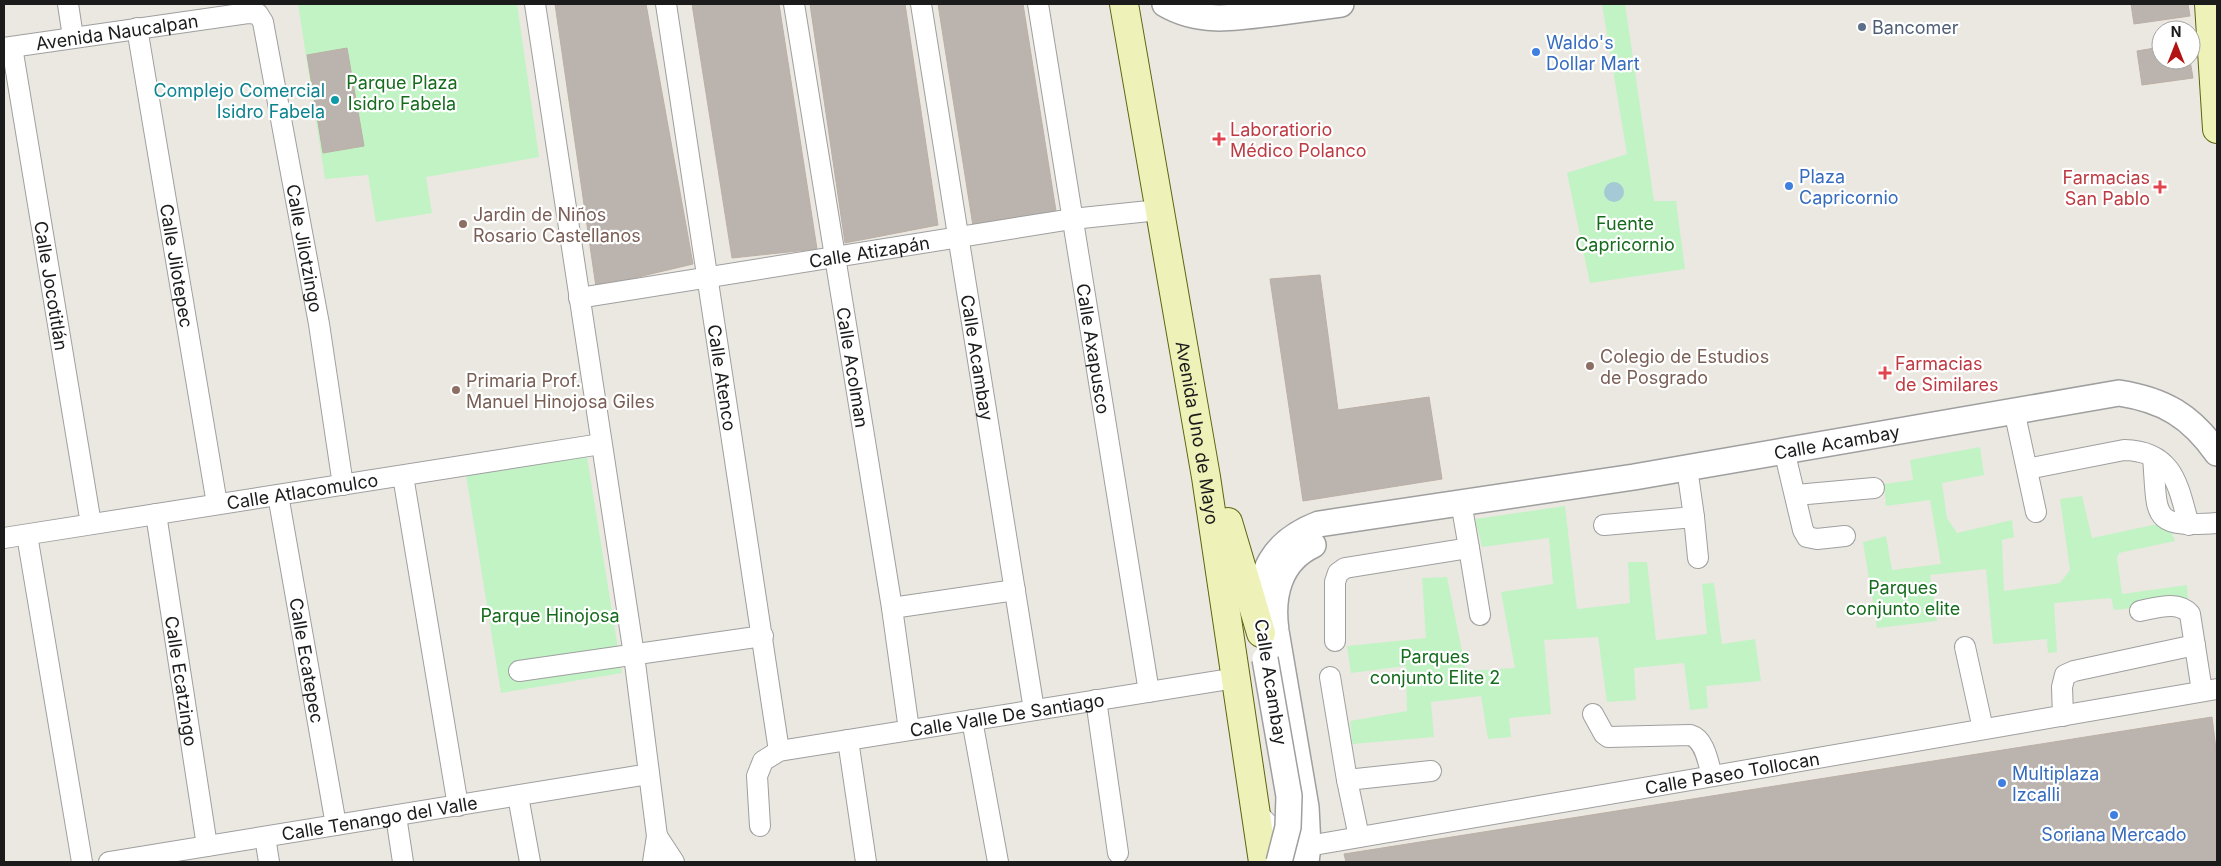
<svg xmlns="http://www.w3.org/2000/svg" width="2221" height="866" viewBox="0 0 2221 866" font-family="Inter,sans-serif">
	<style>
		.park { fill: #c1f3c5 }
		.water { fill: #a5cad5 }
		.building { fill: #bbb4ae; stroke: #bbafa5 }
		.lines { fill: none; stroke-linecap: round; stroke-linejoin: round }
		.minor-casing { stroke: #9f9f9f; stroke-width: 22 }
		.tertiary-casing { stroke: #9f9f9f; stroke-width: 28 }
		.secondary-casing { stroke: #5b650f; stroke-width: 30 }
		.minor { stroke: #fff; stroke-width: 20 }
		.tertiary { stroke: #fff; stroke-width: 25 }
		.secondary { stroke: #eff2b8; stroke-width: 28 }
		.tertiary-bridge-casing { stroke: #9f9f9f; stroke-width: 28; stroke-linecap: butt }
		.tertiary-bridge { stroke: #fff; stroke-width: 25 }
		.service-dot { fill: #5c6f8a; stroke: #fff; stroke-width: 2 }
		.shop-dot { fill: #3f7fe0; stroke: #fff; stroke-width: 2 }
		.culture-dot { fill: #0f9aa8; stroke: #fff; stroke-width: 2 }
		.health-dot { fill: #e0444e; stroke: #fff; stroke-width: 2 }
		.education-dot { fill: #8d6e63; stroke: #fff; stroke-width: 2 }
		.labels { text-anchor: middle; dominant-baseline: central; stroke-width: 4.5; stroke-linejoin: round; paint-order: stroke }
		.service-label { font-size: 18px; fill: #4e5e75; stroke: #fff; text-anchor: start }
		.street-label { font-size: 18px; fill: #1b1b1b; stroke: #fff }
		.shop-label { font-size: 18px; fill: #366cbe; stroke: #fff; text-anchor: start }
		.park-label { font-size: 18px; fill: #156c1d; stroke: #fff }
		.culture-label { font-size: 18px; fill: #0d838f; stroke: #fff; text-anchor: end }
		.health-label { font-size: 18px; fill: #be3a42; stroke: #fff; text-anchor: start }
		.education-label { font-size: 18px; fill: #785e54; stroke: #fff; text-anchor: start }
	</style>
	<rect width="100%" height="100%" fill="#ebe8e1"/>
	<g class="park">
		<polygon points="298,4 517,4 539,157 426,177 432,213 376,222 368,175 325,179"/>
		<polygon points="1602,4 1625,4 1654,201 1676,201 1685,269 1590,283 1567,173 1627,154"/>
		<polygon points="1980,447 1984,475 1942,483 1947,518 1957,533 2012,520 2014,537 2002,540 2004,591 2060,583 2070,570 2060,499 2082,496 2092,538 2167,522 2175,541 2119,553 2117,558 2122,594 2187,585 2188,602 2114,610 2111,598 2054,603 2057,652 2048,653 2047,639 1993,644 1986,569 1930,575 1937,621 1877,628 1863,542 1886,536 1892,570 1941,564 1930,500 1886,506 1884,484 1913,480 1910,460"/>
		<polygon points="587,457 622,673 501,693 466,475"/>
		<polygon points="1565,506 1577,609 1630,603 1628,562 1647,562 1656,640 1707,634 1702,584 1714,583 1722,644 1755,639 1761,681 1706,686 1708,708 1690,710 1684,663 1634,668 1636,700 1607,702 1598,637 1544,640 1551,714 1509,718 1511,737 1488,739 1481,696 1431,702 1434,737 1352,744 1350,721 1407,711 1406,666 1351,673 1347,646 1426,638 1422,578 1447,577 1466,671 1515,668 1501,592 1553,584 1549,538 1482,547 1475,519"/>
	</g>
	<circle class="water" cx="1614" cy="192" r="10"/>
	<g class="building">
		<polygon points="555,4 646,4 693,264 596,287"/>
		<polygon points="692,4 779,4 817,249 732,258"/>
		<polygon points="810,4 905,4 938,225 845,243"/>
		<polygon points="938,4 1023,4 1056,211 973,226"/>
		<polygon points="2131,4 2188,4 2190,16 2134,24"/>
		<polygon points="2161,47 2161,60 2190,60 2193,78 2142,85 2137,51"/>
		<polygon points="347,48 364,146 323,153 307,55"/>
		<polygon points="1320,275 1338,410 1429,397 1442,479 1303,501 1270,279"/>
		<polygon points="2212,717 2217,757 2217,862 1346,862 1344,854"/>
	</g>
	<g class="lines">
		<g class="minor-casing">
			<g id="minor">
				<polyline points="68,4 73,37"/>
				<polyline points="535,4 634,655 657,836 653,862"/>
				<path id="s1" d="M666 4 779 751"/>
				<path id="s2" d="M794 4 892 608 909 730"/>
				<path id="s3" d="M921 4 1034 710"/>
				<path id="s4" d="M1038 4 1149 692"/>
				<path id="s5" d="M137 28 217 504"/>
				<path id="s6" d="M12 47 91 524"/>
				<path id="s7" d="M4 48 248 13 258 14 263 22 319 324 343 485"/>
				<path id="s8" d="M579 298 1072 219 1159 210"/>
				<polyline points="2014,410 2036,512"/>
				<polyline points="1784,450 1803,530 1807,537 1817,539 1845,536"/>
				<path d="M2153 457C2158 517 2149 528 2217 523"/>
				<path d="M2027 469 2124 450C2174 451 2178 486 2189 525"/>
				<polyline points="403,476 458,806"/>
				<path id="s9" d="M278 495 336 825"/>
				<polyline points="1796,495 1874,488"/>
				<path id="s10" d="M156 514 207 846"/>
				<polyline points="1694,517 1698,558"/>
				<polyline points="1604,525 1694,517 1687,468"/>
				<polyline points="27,535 82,862"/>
				<path id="s11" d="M4 538 601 444"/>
				<polyline points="1469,548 1480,615"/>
				<polyline points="892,608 1015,590"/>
				<path d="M2140 611C2156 608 2178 600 2190 614L2202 691"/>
				<polyline points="1335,641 1335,582 1338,573 1345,568 1469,548 1461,502"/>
				<polyline points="1965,647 1983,729"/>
				<polyline points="519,671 763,636"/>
				<polyline points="1330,677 1347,780 1431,771"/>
				<polyline points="1096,700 1118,853"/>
				<path d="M1593 714 1604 734 1608 737 1690 735C1705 739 1708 762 1712 776"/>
				<polyline points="2063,716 2062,687 2065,675 2074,671 2195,645"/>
				<polyline points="972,720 998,862"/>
				<polyline points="848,740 866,862"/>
				<polyline points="1347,780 1359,837"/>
				<polyline points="518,796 530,862"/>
				<path id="s12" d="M1256 812 1279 835 1308 846 2217 689"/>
				<polyline points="396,816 403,862"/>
				<path id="s13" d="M760 826 757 776 763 761 779 751 1236 678"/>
				<polyline points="657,836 674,862"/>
				<polyline points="265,837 269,862"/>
				<path id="s14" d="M109 862 649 774"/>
			</g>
		</g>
		<g class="tertiary-casing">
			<g id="tertiary">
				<path d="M1165 4C1199 24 1235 18 1273 13 1296 10 1318 7 1341 4"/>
				<path id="s15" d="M1259 621C1258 572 1272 542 1319 524L1634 477 2119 393C2164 400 2191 416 2217 453"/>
				<path d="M1306 862 1308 846 1306 807 1276 631C1271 596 1279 561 1313 545"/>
			</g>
		</g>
		<g class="secondary-casing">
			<g id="secondary">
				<path id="s16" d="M1124 4 1206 477 1263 862"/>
				<polyline points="2209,4 2217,129"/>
				<polyline points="1228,522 1261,633"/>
			</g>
		</g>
		<use href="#minor" class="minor"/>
		<use href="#tertiary" class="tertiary"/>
		<use href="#secondary" class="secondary"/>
		<g class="tertiary-bridge-casing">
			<polyline id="tertiary-bridge" points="1265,659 1289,796 1288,827 1279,862"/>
		</g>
		<use href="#tertiary-bridge" class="tertiary-bridge"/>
	</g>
	<circle class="service-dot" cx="1862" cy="27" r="5"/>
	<g class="shop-dot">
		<circle cx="1536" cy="52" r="5"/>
		<circle cx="1789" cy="186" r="5"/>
		<circle cx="2002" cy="783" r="5"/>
		<circle cx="2114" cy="815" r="5"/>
	</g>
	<circle class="culture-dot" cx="335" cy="100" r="5"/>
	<g class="health-dot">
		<path d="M1216.5 131.5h5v5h5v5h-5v5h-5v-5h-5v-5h5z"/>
		<path d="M2157.5 179.5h5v5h5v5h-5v5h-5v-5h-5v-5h5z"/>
		<path d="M1882.5 365.5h5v5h5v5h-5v5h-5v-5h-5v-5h5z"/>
	</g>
	<g class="education-dot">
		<circle cx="463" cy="224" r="5"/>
		<circle cx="1590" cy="366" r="5"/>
		<circle cx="456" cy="390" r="5"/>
	</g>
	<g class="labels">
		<g class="service-label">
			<text x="1872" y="27">Bancomer</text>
		</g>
		<g class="street-label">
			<text stroke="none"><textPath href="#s7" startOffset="114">Avenida Naucalpan</textPath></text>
			<text stroke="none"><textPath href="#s7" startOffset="496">Calle Jilotzingo</textPath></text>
			<text stroke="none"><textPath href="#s8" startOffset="294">Calle Atizapán</textPath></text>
			<text stroke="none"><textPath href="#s5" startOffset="241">Calle Jilotepec</textPath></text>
			<text stroke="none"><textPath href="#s6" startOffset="242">Calle Jocotitlán</textPath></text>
			<text stroke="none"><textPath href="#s4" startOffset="349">Calle Axapusco</textPath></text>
			<text stroke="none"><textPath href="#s3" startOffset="358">Calle Acambay</textPath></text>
			<text stroke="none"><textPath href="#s2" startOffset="368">Calle Acolman</textPath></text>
			<text stroke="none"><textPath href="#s1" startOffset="378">Calle Atenco</textPath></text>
			<text stroke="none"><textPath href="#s16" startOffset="435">Avenida Uno de Mayo</textPath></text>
			<text stroke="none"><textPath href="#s15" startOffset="648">Calle Acambay</textPath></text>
			<text stroke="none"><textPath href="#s11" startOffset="302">Calle Atlacomulco</textPath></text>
			<text stroke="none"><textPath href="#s9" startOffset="168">Calle Ecatepec</textPath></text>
			<text stroke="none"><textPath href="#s10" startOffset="169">Calle Ecatzingo</textPath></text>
			<text transform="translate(1271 682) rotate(81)">Calle Acambay</text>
			<text stroke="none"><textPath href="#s13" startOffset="316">Calle Valle De Santiago</textPath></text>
			<text stroke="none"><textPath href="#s12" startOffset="494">Calle Paseo Tollocan</textPath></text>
			<text stroke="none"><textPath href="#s14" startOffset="274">Calle Tenango del Valle</textPath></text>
		</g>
		<g class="shop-label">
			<text x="1546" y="42">Waldo's<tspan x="1546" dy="21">Dollar Mart</tspan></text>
			<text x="1799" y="176">Plaza<tspan x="1799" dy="21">Capricornio</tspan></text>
			<text x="2012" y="773">Multiplaza<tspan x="2012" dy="21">Izcalli</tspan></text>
			<text x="2114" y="834" text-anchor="middle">Soriana Mercado</text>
		</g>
		<g class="park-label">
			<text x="402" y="82">Parque Plaza<tspan x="402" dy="21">Isidro Fabela</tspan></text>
			<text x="1625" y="223">Fuente<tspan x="1625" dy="21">Capricornio</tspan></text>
			<text x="1903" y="587">Parques<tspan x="1903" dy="21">conjunto elite</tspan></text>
			<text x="550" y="615">Parque Hinojosa</text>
			<text x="1435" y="656">Parques<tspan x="1435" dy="21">conjunto Elite 2</tspan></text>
		</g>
		<g class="culture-label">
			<text x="325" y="90">Complejo Comercial<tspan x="325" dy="21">Isidro Fabela</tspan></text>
		</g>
		<g class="health-label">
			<text x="1230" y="129">Laboratiorio<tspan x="1230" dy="21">Médico Polanco</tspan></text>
			<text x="2150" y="177" text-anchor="end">Farmacias<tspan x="2150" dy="21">San Pablo</tspan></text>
			<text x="1895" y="363">Farmacias<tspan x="1895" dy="21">de Similares</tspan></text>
		</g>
		<g class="education-label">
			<text x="473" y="214">Jardin de Niños<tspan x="473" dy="21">Rosario Castellanos</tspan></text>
			<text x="1600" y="356">Colegio de Estudios<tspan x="1600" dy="21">de Posgrado</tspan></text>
			<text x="466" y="380">Primaria Prof.<tspan x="466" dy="21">Manuel Hinojosa Giles</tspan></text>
		</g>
	</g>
	<rect width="2221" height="866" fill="none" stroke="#1b1b1b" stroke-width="10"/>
	<g transform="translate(2176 45)"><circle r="24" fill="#ffffff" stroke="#a4a4a4"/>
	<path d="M0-4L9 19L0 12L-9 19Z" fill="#b21413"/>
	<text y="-8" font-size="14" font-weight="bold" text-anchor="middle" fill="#1b1b1b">N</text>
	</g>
</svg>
